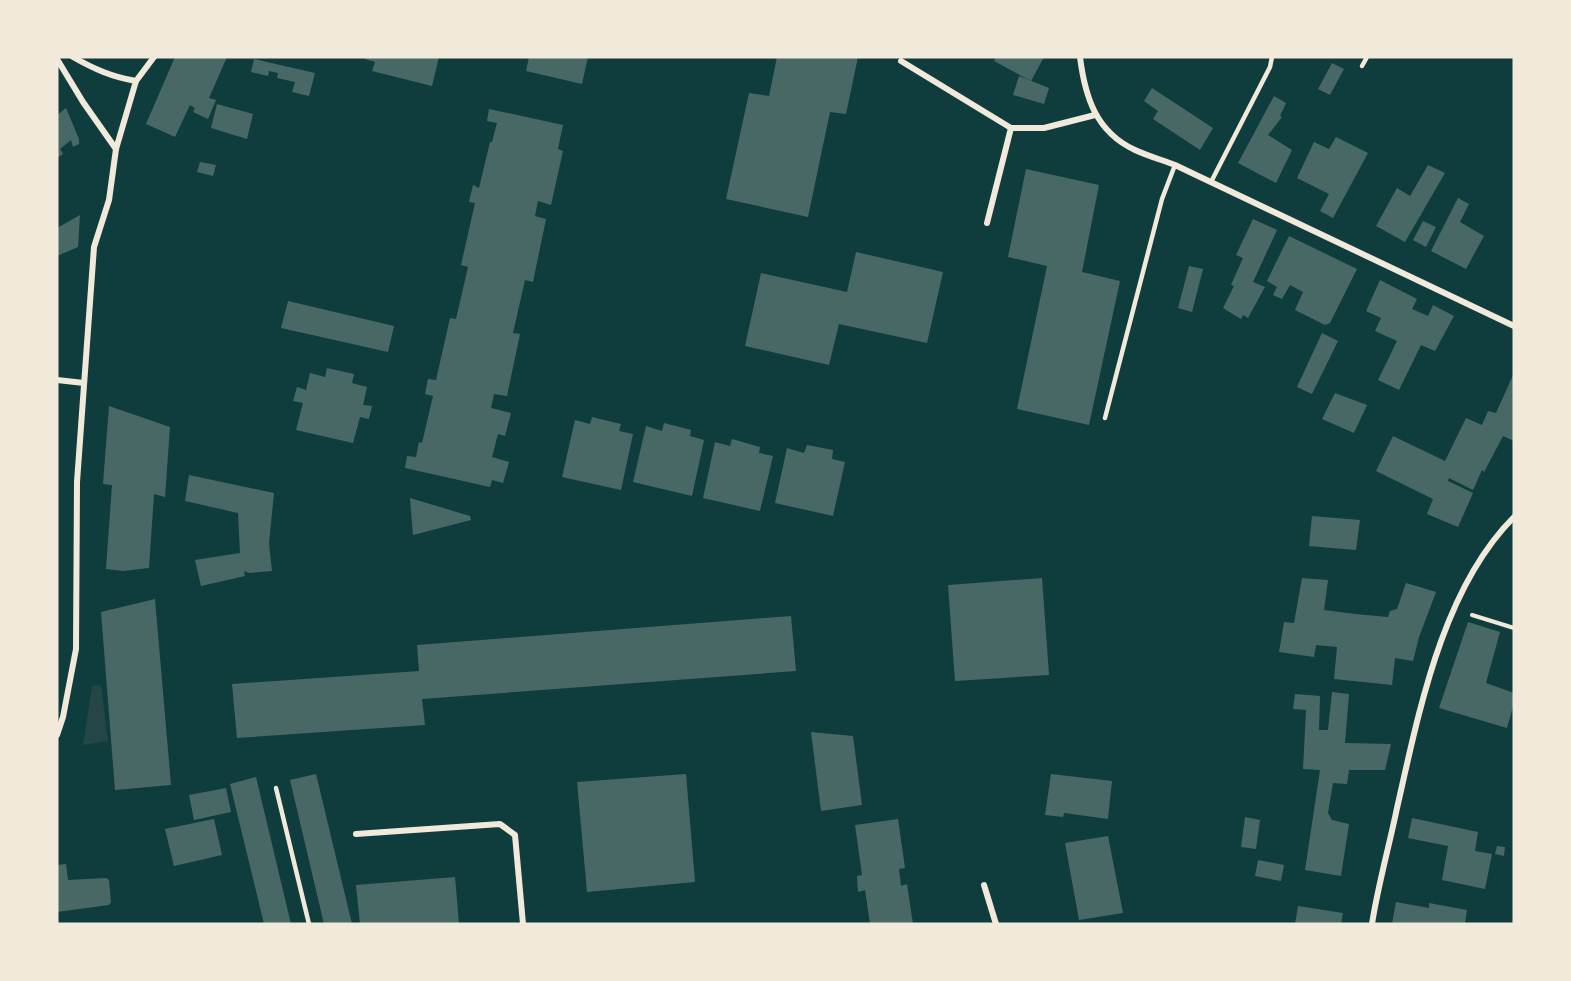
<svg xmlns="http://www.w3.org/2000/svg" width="1571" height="981" viewBox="0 0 1571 981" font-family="Rubik,sans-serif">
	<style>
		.green { fill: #244646 }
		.building { fill: #486865 }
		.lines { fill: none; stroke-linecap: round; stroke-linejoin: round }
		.path { stroke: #f1e9da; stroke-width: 4 }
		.service { stroke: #f1e9da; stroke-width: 4.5 }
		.minor { stroke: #f1e9da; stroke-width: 6 }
	</style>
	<rect width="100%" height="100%" fill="#0f3d3e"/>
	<polygon class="green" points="101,685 108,741 83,745 92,686"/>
	<g class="building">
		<polygon points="175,57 227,57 209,98 216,100 208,119 193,112 195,108 190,105 175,137 146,124"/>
		<polygon points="364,57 439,57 432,86 372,71 375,62 365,59"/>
		<polygon points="529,57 588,57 582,84 526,71"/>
		<polygon points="777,57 858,57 846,114 830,112 808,217 726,199 749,93 769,96"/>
		<polygon points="996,57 1044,57 1031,81 994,61"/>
		<polygon points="254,59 315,73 309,96 292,92 295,82 277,78 278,73 269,71 268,76 251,72"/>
		<polygon points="1332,63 1344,69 1330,95 1318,89"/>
		<polygon points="1019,76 1049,88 1044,104 1013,95"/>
		<polygon points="1152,88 1213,128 1200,150 1153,119 1158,111 1144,101"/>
		<polygon points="1274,96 1286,103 1280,116 1282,117 1268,135 1292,150 1276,183 1238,163"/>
		<polygon points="217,104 253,114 247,139 211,128"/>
		<polygon points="66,108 79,139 79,144 73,147 71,140 60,149 63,154 57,158 57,115"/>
		<polygon points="489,109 563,125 558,149 563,151 551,205 538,201 535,216 546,219 533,282 525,280 513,333 520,334 507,396 494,394 491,408 511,413 505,436 498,434 492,457 509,462 503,483 492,480 490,487 405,468 407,456 416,457 419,442 422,443 433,396 425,394 428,379 436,380 450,318 456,319 468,267 461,265 475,203 469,202 473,185 479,188 490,142 492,142 497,123 487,121"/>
		<polygon points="1336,137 1368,153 1333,218 1320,211 1329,194 1297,178 1314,142 1329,149"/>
		<polygon points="200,162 216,165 213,176 197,172"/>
		<polygon points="1428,165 1445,173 1405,242 1376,226 1397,188 1410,196"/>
		<polygon points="1026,169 1099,185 1082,272 1120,281 1089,425 1017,409 1047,266 1008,257"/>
		<polygon points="1458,198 1469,204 1460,222 1484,236 1466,269 1431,251"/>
		<polygon points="80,215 78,247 57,256 57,228"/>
		<polygon points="1253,219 1277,230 1253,282 1265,287 1248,318 1243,315 1241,319 1223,308 1234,286 1231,285 1243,258 1236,255"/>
		<polygon points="1423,221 1436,227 1426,247 1413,240"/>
		<polygon points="1289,236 1357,269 1330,323 1325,325 1295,310 1303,292 1290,285 1282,299 1273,295 1277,287 1267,281"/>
		<polygon points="856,252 943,272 927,343 839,324 829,365 745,346 761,273 847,292"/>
		<polygon points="1189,266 1203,269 1192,312 1178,308"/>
		<polygon points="1380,280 1417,299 1412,309 1428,316 1433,305 1454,316 1435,351 1421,345 1399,390 1378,380 1397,341 1375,331 1381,318 1366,311"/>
		<polygon points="288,301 394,326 388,352 281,328"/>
		<polygon points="1322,333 1338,341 1312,394 1297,387"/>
		<polygon points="327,368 354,374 352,383 367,387 363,405 372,406 369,419 360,417 353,443 296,430 303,403 293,401 297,387 306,390 310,373 325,377"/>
		<polygon points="1514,373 1514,441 1503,436 1484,472 1482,470 1473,490 1449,478 1448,481 1473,493 1458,527 1427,514 1433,499 1376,471 1393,436 1445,461 1466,418 1482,425 1488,411 1496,413"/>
		<polygon points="1335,393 1367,405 1354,433 1322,419"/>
		<polygon points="109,406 170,427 165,497 154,494 149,568 123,571 106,569 112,485 103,484"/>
		<polygon points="592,417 621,424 619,431 633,434 621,490 562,477 575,420 590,424"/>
		<polygon points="664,423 691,430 690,436 704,440 692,496 633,482 646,426 662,431"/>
		<polygon points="732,439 760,447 759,453 773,456 760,511 703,498 715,442 730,446"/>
		<polygon points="807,445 833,450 832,459 845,462 833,516 775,503 787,448 804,453"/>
		<polygon points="189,475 274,493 269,543 272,571 249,573 244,571 245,576 201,586 195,560 240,553 238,513 185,501"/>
		<polygon points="410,498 470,516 471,520 413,535"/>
		<polygon points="1312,516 1360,520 1356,550 1309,546"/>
		<polygon points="1042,578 1049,675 955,681 948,585"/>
		<polygon points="1302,578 1328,580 1324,610 1355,614 1388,617 1390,611 1397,609 1406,583 1436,592 1419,637 1413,661 1395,658 1392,685 1334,679 1337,647 1316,645 1314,657 1279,652 1284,622 1294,623"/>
		<polygon points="155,599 171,785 115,790 101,612"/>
		<polygon points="791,616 796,671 422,699 425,725 237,738 232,684 419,671 417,645"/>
		<polygon points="1468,622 1500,632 1486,683 1514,693 1514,703 1507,728 1439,708"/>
		<polygon points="1332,692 1349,694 1345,743 1391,744 1385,770 1349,770 1347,784 1333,783 1328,813 1332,820 1349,824 1341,876 1305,870 1320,770 1303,769 1306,710 1293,709 1295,694 1320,696 1319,730 1328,730"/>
		<polygon points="811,732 853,736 862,805 821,811"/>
		<polygon points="316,774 352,924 324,924 290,780"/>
		<polygon points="686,774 695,882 587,892 577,782"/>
		<polygon points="1051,774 1112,781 1108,819 1064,813 1063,817 1045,815"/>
		<polygon points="256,777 291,924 264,924 230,784"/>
		<polygon points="226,788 231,812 194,820 189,795"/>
		<polygon points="1245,817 1260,820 1256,849 1241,847"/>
		<polygon points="1412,818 1478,832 1475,851 1492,854 1485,889 1442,880 1448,846 1408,838"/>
		<polygon points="214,819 222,855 174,866 165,829"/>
		<polygon points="898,819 905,868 899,869 901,886 907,884 913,924 870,924 865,890 858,892 857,876 862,875 855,825"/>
		<polygon points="1108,836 1123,913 1079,920 1065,843"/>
		<polygon points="1497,846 1505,847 1504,856 1495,854"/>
		<polygon points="1258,860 1284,865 1281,881 1255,876"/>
		<polygon points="66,864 68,880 106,878 109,880 111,902 109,905 57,912 57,865"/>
		<polygon points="455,877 459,924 360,924 356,885"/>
		<polygon points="1396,902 1429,908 1429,903 1467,910 1465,924 1392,924"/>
		<polygon points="1298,906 1343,913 1341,924 1295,924"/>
	</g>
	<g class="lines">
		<polyline class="path" points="1472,615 1514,628"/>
		<g class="service">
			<polyline points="1362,66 1367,57"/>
			<polyline points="1211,182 1270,67 1272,57"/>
			<polyline points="1105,418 1162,199 1175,165"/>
			<polyline points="276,788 309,924"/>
		</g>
		<g class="minor">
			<path d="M73 57C94 69 112 77 136 81"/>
			<path d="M1080 57C1085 97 1096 132 1135 150 1148 156 1162 160 1175 165L1514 326"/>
			<polyline points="57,59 83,102 116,149"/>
			<polyline points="901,61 1011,128 1044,128 1095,115"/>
			<polyline points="987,223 1011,128"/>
			<polyline points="57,380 84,383"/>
			<polyline points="57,735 63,717 76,649 77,482 94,247 109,200 116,149 136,81 154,57"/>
			<polyline points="356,834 500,824 515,835 523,924"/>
			<polyline points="984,885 996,924"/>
			<path d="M1372 924C1378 885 1389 847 1397 808 1419 712 1442 589 1514 517"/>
		</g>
	</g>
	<rect width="1571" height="981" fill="none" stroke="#f1e9da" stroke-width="117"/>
</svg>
